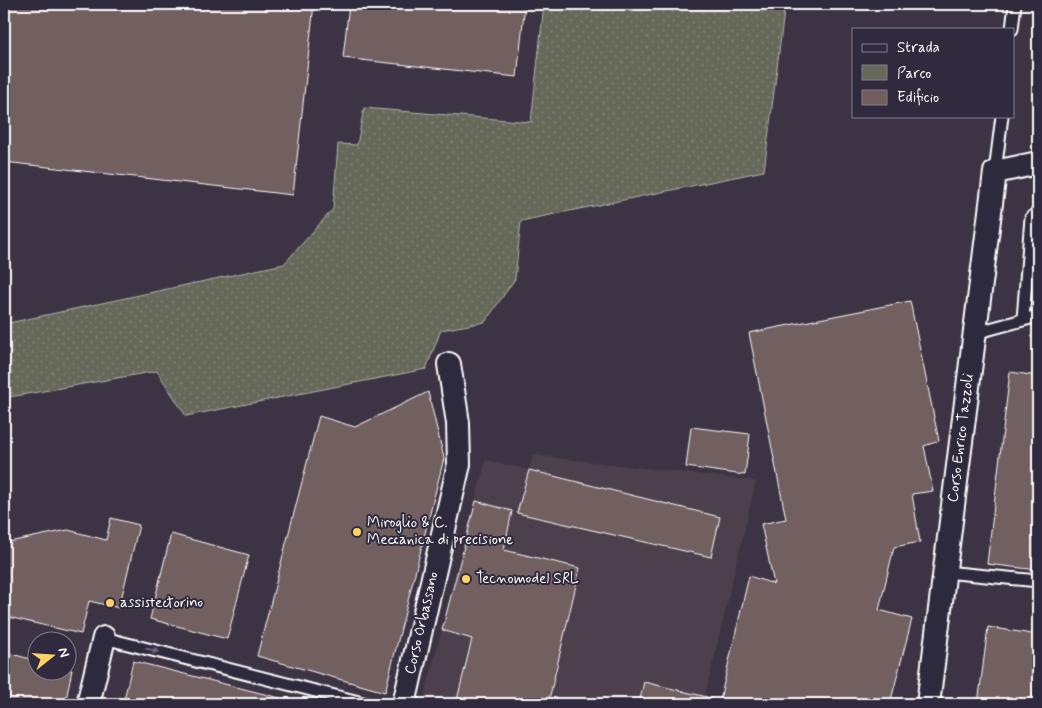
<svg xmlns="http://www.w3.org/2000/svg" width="1042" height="708" viewBox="0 0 1042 708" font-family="Mynerve,sans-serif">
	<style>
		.built { fill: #4c414c }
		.green { fill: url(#green-dots); stroke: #b2b4ac }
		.building { fill: #725e5f; stroke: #fff }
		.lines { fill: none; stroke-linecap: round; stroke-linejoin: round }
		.service-casing { stroke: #fff; stroke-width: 15 }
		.minor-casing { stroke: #fff; stroke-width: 26 }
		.service { stroke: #2f2a3d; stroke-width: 11 }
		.minor { stroke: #2f2a3d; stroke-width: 22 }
		.oneway { fill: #6d6a77 }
		.poi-dot { fill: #ffd166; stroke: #2f2a3d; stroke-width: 2 }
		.labels { text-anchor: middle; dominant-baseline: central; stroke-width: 4; stroke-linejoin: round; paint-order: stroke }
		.street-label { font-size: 15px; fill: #fff; stroke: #2f2a3d }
		.poi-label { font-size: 15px; fill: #fff; stroke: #2f2a3d; text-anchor: start }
	</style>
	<defs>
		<pattern id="green-dots" width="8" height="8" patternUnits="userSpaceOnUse" patternTransform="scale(1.25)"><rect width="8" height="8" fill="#66695a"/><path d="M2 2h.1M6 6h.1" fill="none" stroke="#7d8073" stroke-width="1.8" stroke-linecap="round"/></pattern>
	</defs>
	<rect width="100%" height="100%" fill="#3c3444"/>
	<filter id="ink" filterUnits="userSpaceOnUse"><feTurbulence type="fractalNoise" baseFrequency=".02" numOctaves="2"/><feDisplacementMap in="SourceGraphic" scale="10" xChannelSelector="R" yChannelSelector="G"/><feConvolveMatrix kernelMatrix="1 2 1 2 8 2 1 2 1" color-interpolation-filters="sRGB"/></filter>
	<g filter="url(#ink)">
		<polygon class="built" points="533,455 756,481 703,704 432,704 423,702 486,460 529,470"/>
		<polygon class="green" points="544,4 785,4 764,171 521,221 515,279 485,322 441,330 426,369 186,416 157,371 4,398 4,324 284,264 333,209 338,144 357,145 364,108 531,122"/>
		<g class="building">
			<polygon points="4,4 314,4 293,195 4,162"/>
			<polygon points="349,4 525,4 517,77 343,58"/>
			<polygon points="910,301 939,441 924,446 933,491 912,494 920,542 894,547 879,610 912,619 890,704 719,704 749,576 774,584 761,524 786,519 749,333"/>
			<polygon points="1010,372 1038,376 1038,570 987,564"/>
			<polygon points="428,392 444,458 385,692 257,656 319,416 355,427"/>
			<polygon points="691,427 750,434 745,475 686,467"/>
			<polygon points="529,470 720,517 711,557 517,513"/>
			<polygon points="476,501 512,511 504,550 580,568 548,704 456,704 472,639 442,630"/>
			<polygon points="111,518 139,525 119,608 89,601 81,634 4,616 4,543 68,530 106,540"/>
			<polygon points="171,534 249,555 227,639 150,619"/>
			<polygon points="988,627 1038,635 1038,654 1032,704 978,704"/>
			<polygon points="4,652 38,661 38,670 72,670 65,704 4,704"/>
			<polygon points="133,661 280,698 279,704 123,704"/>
			<polygon points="644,682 711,698 710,704 639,704"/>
		</g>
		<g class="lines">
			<g class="service-casing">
				<g id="service">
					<polyline points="1012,29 1015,4"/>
					<polyline points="995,172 1002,116"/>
					<polyline points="1023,319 1031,218 1038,212"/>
					<polyline points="975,333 1038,316"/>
					<polyline points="945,572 1038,581"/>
					<polyline points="104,638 367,704"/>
				</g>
			</g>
			<g class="minor-casing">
				<g id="minor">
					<polyline points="88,704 104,638"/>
					<polyline points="404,704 459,464 458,423 449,364"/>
					<polyline points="928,704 995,172 1038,163"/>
				</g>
			</g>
			<use href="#service" class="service"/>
			<use href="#minor" class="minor"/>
		</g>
		<defs><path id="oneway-solid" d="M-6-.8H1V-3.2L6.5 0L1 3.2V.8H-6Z" transform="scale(1.25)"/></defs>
		<use class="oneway" href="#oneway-solid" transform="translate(152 650) rotate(14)"/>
	</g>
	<g class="poi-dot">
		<circle cx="357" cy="532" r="5"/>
		<circle cx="466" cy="579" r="5"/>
		<circle cx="110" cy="603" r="5"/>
	</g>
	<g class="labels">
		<g class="street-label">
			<text transform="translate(961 438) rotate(-83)">Corso Enrico Tazzoli</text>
			<text transform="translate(422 623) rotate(-77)">Corso Orbassano</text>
		</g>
		<g class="poi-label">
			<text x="367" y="523">Miroglio &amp; C.<tspan x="367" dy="17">Meccanica di precisione</tspan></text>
			<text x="476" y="579">Tecnomodel SRL</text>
			<text x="120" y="603">assistectorino</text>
		</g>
	</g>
	<rect width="1042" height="708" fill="none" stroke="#2f2a3d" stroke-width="20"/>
	<rect x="10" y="10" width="1022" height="688" fill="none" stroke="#fff" stroke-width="2" filter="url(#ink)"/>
	<rect x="852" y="28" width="162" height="90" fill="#2f2a3d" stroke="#827f8b"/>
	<rect x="862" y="44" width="25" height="8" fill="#2f2a3d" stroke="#827f8b"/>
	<text x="897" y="52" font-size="15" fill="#ffffff">Strada</text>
	<rect x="862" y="65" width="25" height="15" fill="#66695a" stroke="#827f8b"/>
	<text x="897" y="78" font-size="15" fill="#ffffff">Parco</text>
	<rect x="862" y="90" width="25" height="15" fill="#725e5f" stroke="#827f8b"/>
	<text x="897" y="102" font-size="15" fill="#ffffff">Edificio</text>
	<g transform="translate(52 656) rotate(73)"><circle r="24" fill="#2f2a3d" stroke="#827f8b"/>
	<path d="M0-4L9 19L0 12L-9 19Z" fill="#ffd166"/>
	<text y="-8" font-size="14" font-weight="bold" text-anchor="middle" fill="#ffffff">N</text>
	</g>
</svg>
